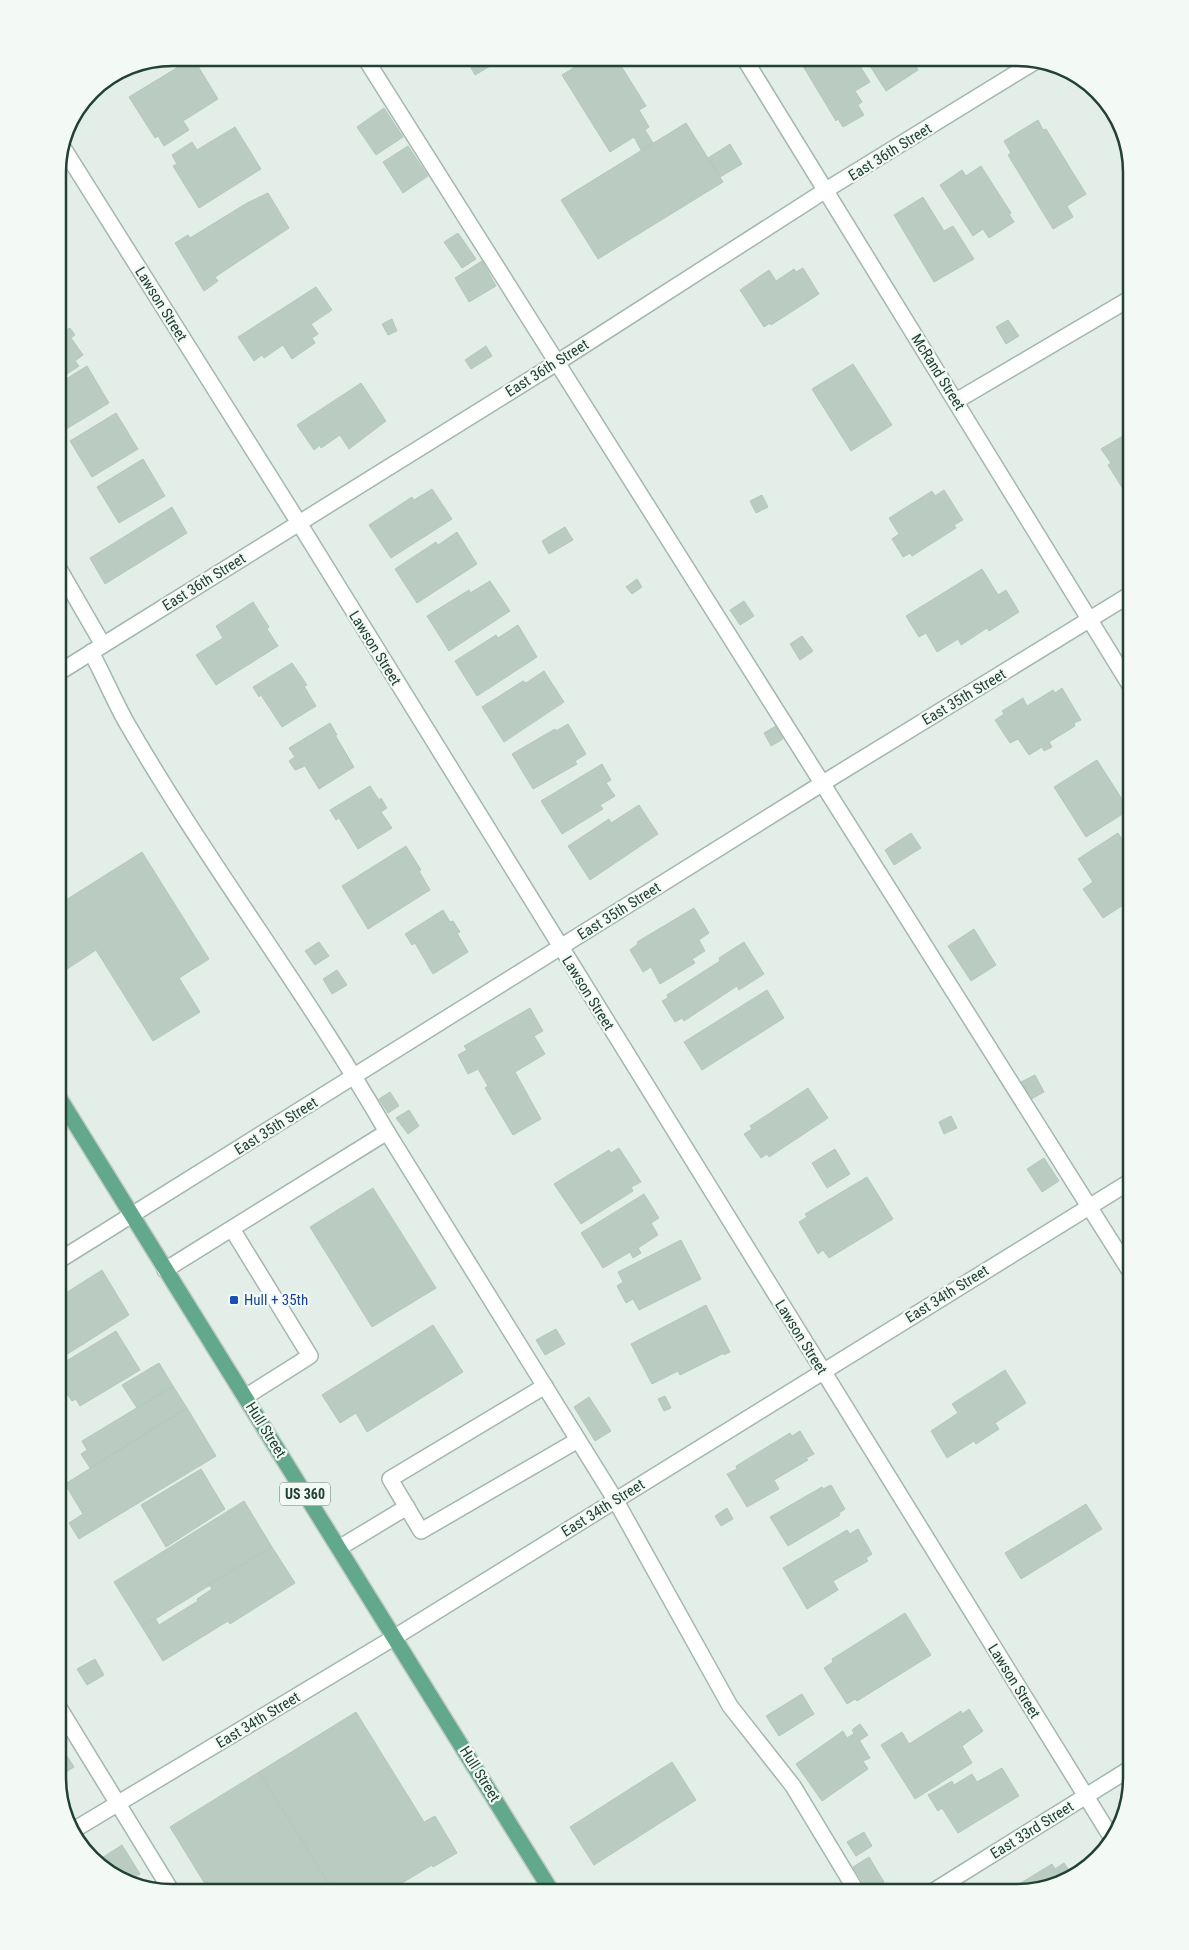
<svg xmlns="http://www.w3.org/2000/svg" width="1189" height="1950" viewBox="0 0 1189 1950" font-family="'Roboto Condensed',sans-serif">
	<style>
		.building { fill: #baccc2; stroke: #b3c8bd }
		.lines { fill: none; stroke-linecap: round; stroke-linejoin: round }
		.lane-casing { stroke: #a4b7ae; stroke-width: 18 }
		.street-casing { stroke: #a4b7ae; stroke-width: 18 }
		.primary-casing { stroke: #c1cac6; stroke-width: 18 }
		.lane { stroke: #fff; stroke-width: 15 }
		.street { stroke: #fff; stroke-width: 15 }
		.primary { stroke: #61a88c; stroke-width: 15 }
		.transit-dot { fill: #1a4fb4; stroke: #f3faf5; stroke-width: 2 }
		.labels { text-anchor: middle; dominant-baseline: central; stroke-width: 4.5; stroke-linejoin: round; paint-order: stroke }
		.shield { fill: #f3faf5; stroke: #5f786e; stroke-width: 1 }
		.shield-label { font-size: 14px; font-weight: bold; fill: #204134 }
		.street-label { font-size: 15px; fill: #204134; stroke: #f3faf5 }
		.transit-label { font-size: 15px; fill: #164399; stroke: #f3faf5; text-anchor: start }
		.rim { fill: none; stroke: #204134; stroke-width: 2.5 }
	</style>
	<rect width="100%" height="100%" fill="#e2eee7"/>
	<g class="building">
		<polygon points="193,58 218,99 183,121 189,130 164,146 158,136 155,138 129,97"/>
		<polygon points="476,58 487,58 492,65 475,75 468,62"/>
		<polygon points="590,58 608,58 612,65 618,61 646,106 639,110 649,127 645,130 653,143 641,150 634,137 610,152 562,75"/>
		<polygon points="805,58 831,58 835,64 846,58 855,58 870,82 855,91 862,102 858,105 864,115 843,127 838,119 836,121 800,61"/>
		<polygon points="865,58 911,58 918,70 886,91"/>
		<polygon points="384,108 403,137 376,155 357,127"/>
		<polygon points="1038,120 1043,130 1046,129 1086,194 1067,206 1073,217 1053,229 1008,155 1011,153 1004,141"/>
		<polygon points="686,123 723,182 598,259 561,200"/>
		<polygon points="235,127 261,169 199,208 173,166 177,164 172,155 192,142 197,150"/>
		<polygon points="730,144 742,164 720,177 708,158"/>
		<polygon points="408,146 428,176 403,193 383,162"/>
		<polygon points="981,166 1011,213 1009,214 1014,222 989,238 983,229 973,236 940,185 962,170 966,176"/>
		<polygon points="268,193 289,228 215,277 218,281 204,291 175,243 188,235 190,238 247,203"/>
		<polygon points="923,197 944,231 953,226 974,259 934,282 894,215"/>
		<polygon points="458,233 476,259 462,268 444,242"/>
		<polygon points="482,261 496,286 469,302 455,278"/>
		<polygon points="803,268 819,294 771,325 770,323 764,327 740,290 769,270 776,281 794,269 796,272"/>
		<polygon points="316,287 332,310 311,324 318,334 312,338 315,343 292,359 283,345 264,358 262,355 254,361 238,337"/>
		<polygon points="392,319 397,331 388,335 382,324"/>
		<polygon points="60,320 66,330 70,328 75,335 71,338 83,355 75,361 79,366 58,380 58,321"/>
		<polygon points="1008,320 1019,336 1006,344 996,327"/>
		<polygon points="486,346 492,356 471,369 465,360"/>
		<polygon points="853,364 892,425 851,451 812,389"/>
		<polygon points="87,366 109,403 63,431 58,422 58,384"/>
		<polygon points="361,383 386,421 349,449 340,435 321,448 320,445 314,450 297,425"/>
		<polygon points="116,413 138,449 92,477 70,441"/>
		<polygon points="1131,431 1131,494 1128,497 1108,465 1111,463 1101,449"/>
		<polygon points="143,459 165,496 119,523 97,487"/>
		<polygon points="432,489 452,519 391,558 369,525 412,497 414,500"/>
		<polygon points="944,490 963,520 954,525 956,528 912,556 910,553 903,557 892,539 899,534 889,518 932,491 935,496"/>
		<polygon points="762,495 768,507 756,513 750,501"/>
		<polygon points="172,507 187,533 105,584 90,558"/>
		<polygon points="565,527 573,540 549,554 542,541"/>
		<polygon points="457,532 477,564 417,603 395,569 436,542 438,545"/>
		<polygon points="982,569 998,595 1006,590 1019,612 989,631 987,628 961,645 958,639 937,652 926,633 919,637 906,616"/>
		<polygon points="637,579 642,587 632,594 626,587"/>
		<polygon points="490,581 510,611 449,651 427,616 469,590 470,593"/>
		<polygon points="744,601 754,616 740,625 730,610"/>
		<polygon points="253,602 269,627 267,629 278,646 216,685 196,655 223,638 216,626"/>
		<polygon points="518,625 537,657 477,696 455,661 496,635 498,638"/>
		<polygon points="802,636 813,651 800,660 790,644"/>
		<polygon points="292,663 307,685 304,686 316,706 282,727 261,695 259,697 253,687"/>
		<polygon points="544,671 564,702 504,742 482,707 523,681 526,683"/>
		<polygon points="1062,688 1081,720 1074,723 1075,726 1049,742 1052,747 1044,751 1042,747 1029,755 1018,739 1010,743 995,720 1004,714 1002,711 1023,698 1027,706 1053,690 1055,693"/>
		<polygon points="330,723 337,735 335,735 354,767 319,789 305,766 295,770 289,761 295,757 289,748"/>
		<polygon points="568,724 586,754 575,761 577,764 533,789 512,754 555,729 556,731"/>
		<polygon points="776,726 783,739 771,746 764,733"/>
		<polygon points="1097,760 1129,810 1086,837 1054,787"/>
		<polygon points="602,764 611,780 606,783 615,796 600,805 603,809 562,834 541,801"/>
		<polygon points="370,786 379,800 381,798 387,808 381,812 392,828 358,849 339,818 336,820 330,810"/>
		<polygon points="639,805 658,834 590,880 568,846 609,819 611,823"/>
		<polygon points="911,833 921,848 894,865 885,850"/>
		<polygon points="1118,833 1124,842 1131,837 1131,878 1129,880 1131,883 1131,900 1103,918 1083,889 1093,882 1078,859"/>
		<polygon points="406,846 421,870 419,871 430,890 368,929 342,886"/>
		<polygon points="142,852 209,959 179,978 200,1012 153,1041 96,950 58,975 58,905"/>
		<polygon points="694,908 709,933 699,940 705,951 692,959 695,963 660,984 651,967 643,972 630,950 638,944 637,942"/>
		<polygon points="443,910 450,922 453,921 460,932 457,933 468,952 433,974 415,943 412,945 405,934"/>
		<polygon points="974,929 996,965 971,981 948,946"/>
		<polygon points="319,942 329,956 315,965 305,951"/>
		<polygon points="744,942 764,974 739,990 737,986 684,1021 682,1018 675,1022 662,1001 668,998 667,995 720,961 719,958"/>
		<polygon points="337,970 347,985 332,994 323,979"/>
		<polygon points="767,990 784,1018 702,1070 684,1042"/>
		<polygon points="530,1008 543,1031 534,1036 545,1054 515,1072 541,1119 513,1135 485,1088 488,1086 478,1069 468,1074 458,1055 467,1050 464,1046"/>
		<polygon points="1035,1075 1044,1092 1031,1099 1021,1082"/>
		<polygon points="808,1088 828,1118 769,1157 767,1154 761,1158 744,1134 752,1129 750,1126"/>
		<polygon points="390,1092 399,1106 388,1113 379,1099"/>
		<polygon points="409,1110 419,1126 408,1134 396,1118"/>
		<polygon points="951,1116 957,1128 944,1134 939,1122"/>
		<polygon points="619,1148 641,1182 631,1187 633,1191 581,1224 554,1184 609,1150 611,1153"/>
		<polygon points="835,1149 850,1174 827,1188 812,1163"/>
		<polygon points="1044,1158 1059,1181 1042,1192 1027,1169"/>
		<polygon points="867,1177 893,1219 829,1258 823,1250 818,1254 799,1222 807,1217 805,1214"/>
		<polygon points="373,1188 436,1288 372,1327 310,1227"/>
		<polygon points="644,1194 659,1218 651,1223 658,1235 638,1248 641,1253 633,1258 630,1252 603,1268 581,1233"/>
		<polygon points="58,1200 66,1214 58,1220"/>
		<polygon points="681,1240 701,1279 639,1310 633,1299 626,1303 617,1286 623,1282 618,1272"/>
		<polygon points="102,1270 129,1315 58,1360 58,1298"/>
		<polygon points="706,1305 730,1352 724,1355 724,1353 680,1375 678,1371 652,1384 631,1344"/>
		<polygon points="433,1325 463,1372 367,1432 356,1413 340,1423 322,1395"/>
		<polygon points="556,1329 565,1344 545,1355 536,1340"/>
		<polygon points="116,1331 140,1370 80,1406 76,1399 72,1401 64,1390 67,1388 58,1371 58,1366"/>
		<polygon points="159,1363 173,1386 137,1408 122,1385"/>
		<polygon points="1005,1370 1026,1403 995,1423 999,1429 976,1444 974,1441 947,1458 931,1431 958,1413 952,1404"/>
		<polygon points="173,1386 187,1408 90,1468 81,1454 87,1450 82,1441"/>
		<polygon points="665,1396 671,1408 664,1411 658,1399"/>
		<polygon points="589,1397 611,1431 595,1441 574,1407"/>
		<polygon points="187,1408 216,1456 79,1539 69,1523 83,1514 65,1484"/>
		<polygon points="800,1431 814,1454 806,1458 808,1460 774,1480 779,1489 747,1507 727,1474 737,1469 736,1466 790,1433 792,1436"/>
		<polygon points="201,1469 225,1509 166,1547 141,1505"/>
		<polygon points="831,1485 845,1509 839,1513 840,1515 788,1546 770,1517 822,1487 823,1489"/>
		<polygon points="244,1501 272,1547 142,1627 114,1582"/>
		<polygon points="1086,1504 1102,1529 1021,1579 1005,1553"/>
		<polygon points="727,1508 733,1519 721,1526 715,1516"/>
		<polygon points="858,1529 872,1554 866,1558 868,1561 833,1581 838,1590 807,1609 783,1568 847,1530 850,1534"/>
		<polygon points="272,1547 295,1583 230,1624 228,1621 163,1661 142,1627 155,1618 159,1625 198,1601 197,1599 212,1589 209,1584"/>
		<polygon points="905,1613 931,1655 857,1701 855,1699 847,1704 824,1668 833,1662 832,1659"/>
		<polygon points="95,1659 104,1675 87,1685 77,1669"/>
		<polygon points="802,1694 814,1714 779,1736 766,1716"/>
		<polygon points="969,1709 983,1731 962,1746 972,1763 915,1799 881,1745 902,1732 909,1744 961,1711 962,1714"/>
		<polygon points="356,1712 424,1822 435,1816 457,1853 433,1867 432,1865 387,1892 334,1892 259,1772"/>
		<polygon points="860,1724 868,1735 859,1741 852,1730"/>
		<polygon points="843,1731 847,1738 855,1733 870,1758 863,1761 868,1769 822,1801 796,1764"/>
		<polygon points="58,1742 74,1767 58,1777"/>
		<polygon points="672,1762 696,1800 594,1865 570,1827"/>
		<polygon points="1002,1768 1019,1796 958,1833 942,1808 938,1811 928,1795 952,1781 954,1785 972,1774 977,1782"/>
		<polygon points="259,1772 334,1892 210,1892 170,1827"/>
		<polygon points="864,1832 872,1846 856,1856 847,1842"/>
		<polygon points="122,1845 140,1874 130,1880 109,1873 97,1861"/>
		<polygon points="869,1857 884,1882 869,1892 853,1867"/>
		<polygon points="1064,1863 1073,1876 1067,1881 1017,1892 1006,1892 1052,1864 1055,1869"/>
	</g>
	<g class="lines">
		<g class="lane-casing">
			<g id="lane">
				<polyline points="365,58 1131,1273"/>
				<polyline points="956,401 1131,298"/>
				<polyline points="58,567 103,645"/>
				<path d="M91 652C103 674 113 698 125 720 206 861 306 991 387 1132L165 1270"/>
				<polyline points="387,1132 616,1501 730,1706 793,1786 857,1892"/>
				<polyline points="232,1229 310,1356 245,1397"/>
				<polyline points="545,1386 390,1479 421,1531 578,1440"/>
				<polyline points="339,1548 407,1507"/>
				<polyline points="58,1706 172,1892"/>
			</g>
		</g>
		<g class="street-casing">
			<g id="street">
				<polyline points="744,58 1131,687"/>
				<polyline points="62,146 299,523 1113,1840"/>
				<polyline points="58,673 558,362 826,190 1036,61"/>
				<polyline points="58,1261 823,783 1131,594"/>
				<polyline points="72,1831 395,1637 1131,1181"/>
				<polyline points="932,1892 1131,1768"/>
			</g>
		</g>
		<g class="primary-casing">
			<polyline id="primary" points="58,1096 552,1892"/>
		</g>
		<use href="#lane" class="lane"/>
		<use href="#street" class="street"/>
		<use href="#primary" class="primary"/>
	</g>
	<rect class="transit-dot" x="229" y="1295" width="10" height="10" rx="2.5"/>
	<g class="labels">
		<rect class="shield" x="280" y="1482.5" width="50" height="23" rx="4"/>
		<g class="shield-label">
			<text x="305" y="1494">US 360</text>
		</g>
		<g class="street-label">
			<text transform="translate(890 152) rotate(-32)">East 36th Street</text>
			<text transform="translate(161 304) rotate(58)">Lawson Street</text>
			<text transform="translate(547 368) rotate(-32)">East 36th Street</text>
			<text transform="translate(938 372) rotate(58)">McRand Street</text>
			<text transform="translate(204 582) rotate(-32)">East 36th Street</text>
			<text transform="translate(375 648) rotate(58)">Lawson Street</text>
			<text transform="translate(964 697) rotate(-31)">East 35th Street</text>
			<text transform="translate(619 911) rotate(-32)">East 35th Street</text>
			<text transform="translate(588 993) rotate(58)">Lawson Street</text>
			<text transform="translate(276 1126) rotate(-32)">East 35th Street</text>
			<text transform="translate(947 1294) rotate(-32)">East 34th Street</text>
			<text transform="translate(801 1337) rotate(58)">Lawson Street</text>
			<text transform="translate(266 1430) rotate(58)">Hull Street</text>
			<text transform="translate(603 1508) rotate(-32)">East 34th Street</text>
			<text transform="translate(1014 1681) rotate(58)">Lawson Street</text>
			<text transform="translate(258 1720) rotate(-31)">East 34th Street</text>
			<text transform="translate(480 1774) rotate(58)">Hull Street</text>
			<text transform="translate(1032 1830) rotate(-32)">East 33rd Street</text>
		</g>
		<g class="transit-label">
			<text x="244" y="1300">Hull + 35th</text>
		</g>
	</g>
	<path d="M0 0H1189V1950H0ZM172 66H1017A106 106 0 0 1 1123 172V1778A106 106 0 0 1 1017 1884H172A106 106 0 0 1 66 1778V172A106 106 0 0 1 172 66Z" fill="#f3faf5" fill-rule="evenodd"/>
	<path class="rim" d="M172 66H1017A106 106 0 0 1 1123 172V1778A106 106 0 0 1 1017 1884H172A106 106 0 0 1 66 1778V172A106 106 0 0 1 172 66Z"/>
</svg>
